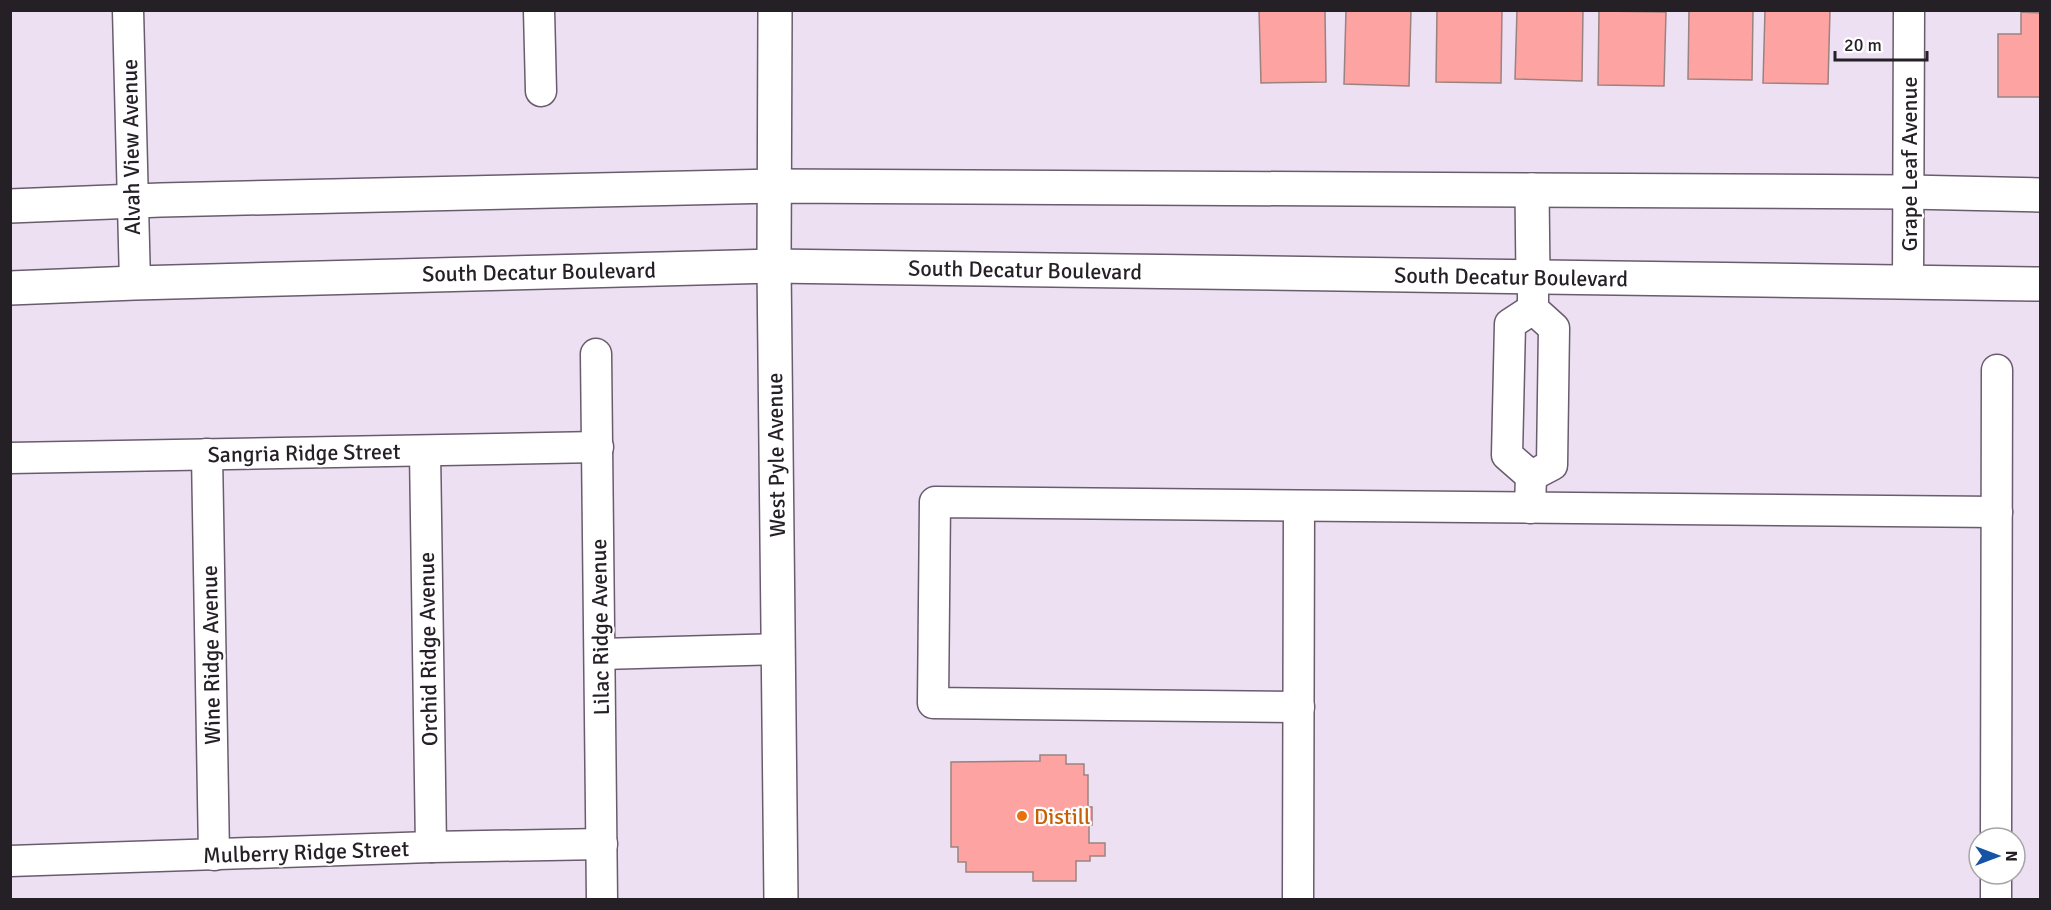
<svg xmlns="http://www.w3.org/2000/svg" width="2051" height="910" viewBox="0 0 2051 910" font-family="Signika,sans-serif">
	<style>
		.building { fill: #fda4a2; stroke: #9a8280; stroke-width: 1.5 }
		.lines { fill: none; stroke-linecap: round; stroke-linejoin: round }
		.minor-casing { stroke: #695c6d; stroke-width: 33 }
		.tertiary-casing { stroke: #695c6d; stroke-width: 36 }
		.primary-casing { stroke: #695c6d; stroke-width: 36 }
		.minor { stroke: #fff; stroke-width: 30 }
		.tertiary { stroke: #fff; stroke-width: 33 }
		.primary { stroke: #fff; stroke-width: 33 }
		.food-dot { fill: #e8710a; stroke: #fff; stroke-width: 2 }
		.labels { text-anchor: middle; dominant-baseline: central; stroke-width: 4.5; stroke-linejoin: round; paint-order: stroke }
		.street-label { font-size: 22px; fill: #251f26; stroke: #fff }
		.food-label { font-size: 22px; fill: #c56008; stroke: #fff; text-anchor: start }
	</style>
	<rect width="100%" height="100%" fill="#eee0f3"/>
	<g class="building">
		<polygon points="1259,10 1325,10 1326,82 1261,83"/>
		<polygon points="1346,10 1411,10 1409,86 1344,84"/>
		<polygon points="1437,10 1502,10 1501,83 1436,82"/>
		<polygon points="1517,10 1583,10 1582,81 1515,79"/>
		<polygon points="1689,10 1753,10 1752,80 1688,79"/>
		<polygon points="1765,10 1830,10 1828,84 1763,83"/>
		<polygon points="1599,11 1666,12 1664,86 1598,85"/>
		<polygon points="2021,12 2040,13 2040,97 1998,97 1998,34 2021,34"/>
		<polygon points="1040,755 1066,755 1066,764 1084,764 1084,775 1088,775 1088,807 1092,807 1092,825 1089,825 1089,843 1105,843 1105,856 1090,856 1090,861 1076,861 1076,881 1033,881 1033,872 966,872 966,862 958,862 958,847 951,847 951,762 1040,761"/>
	</g>
	<g class="lines">
		<g class="minor-casing">
			<g id="minor">
				<polyline points="128,10 135,283"/>
				<polyline points="539,10 541,91"/>
				<polyline points="1908,282 1909,10"/>
				<polyline points="596,354 602,900"/>
				<polyline points="425,451 431,847"/>
				<polyline points="207,454 214,855"/>
				<polyline points="10,458 598,447"/>
				<polyline points="1531,476 1552,465 1554,328 1533,309 1533,291"/>
				<polyline points="1530,508 1531,476 1507,455 1510,324 1533,309"/>
				<polyline points="601,654 778,649"/>
				<polyline points="1299,707 933,703 935,502 1997,512"/>
				<polyline points="1996,838 1997,370"/>
				<polyline points="10,861 431,847 602,844"/>
				<polyline points="1298,900 1299,506"/>
				<polyline points="1996,900 1996,874"/>
			</g>
		</g>
		<g class="tertiary-casing">
			<polyline id="tertiary" points="775,10 774,266 781,900"/>
		</g>
		<g class="primary-casing">
			<g id="primary">
				<polyline points="1532,190 1533,277"/>
				<polyline points="10,206 161,200 774,186 1909,192 2040,195"/>
				<polyline points="10,288 135,283 774,266 2040,284"/>
			</g>
		</g>
		<use href="#minor" class="minor"/>
		<use href="#tertiary" class="tertiary"/>
		<use href="#primary" class="primary"/>
	</g>
	<circle class="food-dot" cx="1022" cy="816" r="6"/>
	<g class="labels">
		<g class="street-label">
			<text transform="translate(131 147) rotate(-91)">Alvah View Avenue</text>
			<text transform="translate(1909 164) rotate(-90)">Grape Leaf Avenue</text>
			<text transform="translate(1025 270) rotate(1)">South Decatur Boulevard</text>
			<text transform="translate(539 272) rotate(-1)">South Decatur Boulevard</text>
			<text transform="translate(1511 277) rotate(1)">South Decatur Boulevard</text>
			<text transform="translate(304 453) rotate(-1)">Sangria Ridge Street</text>
			<text transform="translate(776 455) rotate(-91)">West Pyle Avenue</text>
			<text transform="translate(600 627) rotate(-91)">Lilac Ridge Avenue</text>
			<text transform="translate(428 649) rotate(-91)">Orchid Ridge Avenue</text>
			<text transform="translate(211 655) rotate(-91)">Wine Ridge Avenue</text>
			<text transform="translate(306 852) rotate(-2)">Mulberry Ridge Street</text>
		</g>
		<g class="food-label">
			<text x="1034" y="816">Distill</text>
		</g>
	</g>
	<rect width="2051" height="910" fill="none" stroke="#251f26" stroke-width="24"/>
	<g transform="translate(1997 856) rotate(90)"><circle r="28" fill="#ffffff" stroke="#a8a5a8" stroke-width="1.5"/>
	<path d="M0-4.5L10 22L0 15L-10 22Z" fill="#1753a4"/>
	<text y="-9" font-size="16" font-weight="bold" text-anchor="middle" fill="#251f26">N</text>
	</g>
	<path d="M1835 51v9h92v-9" fill="none" stroke="#251f26" stroke-width="3"/>
	<text x="1844" y="51" font-size="18" fill="#251f26" stroke="#ffffff" stroke-width="4.5" paint-order="stroke">20 m</text>
</svg>
